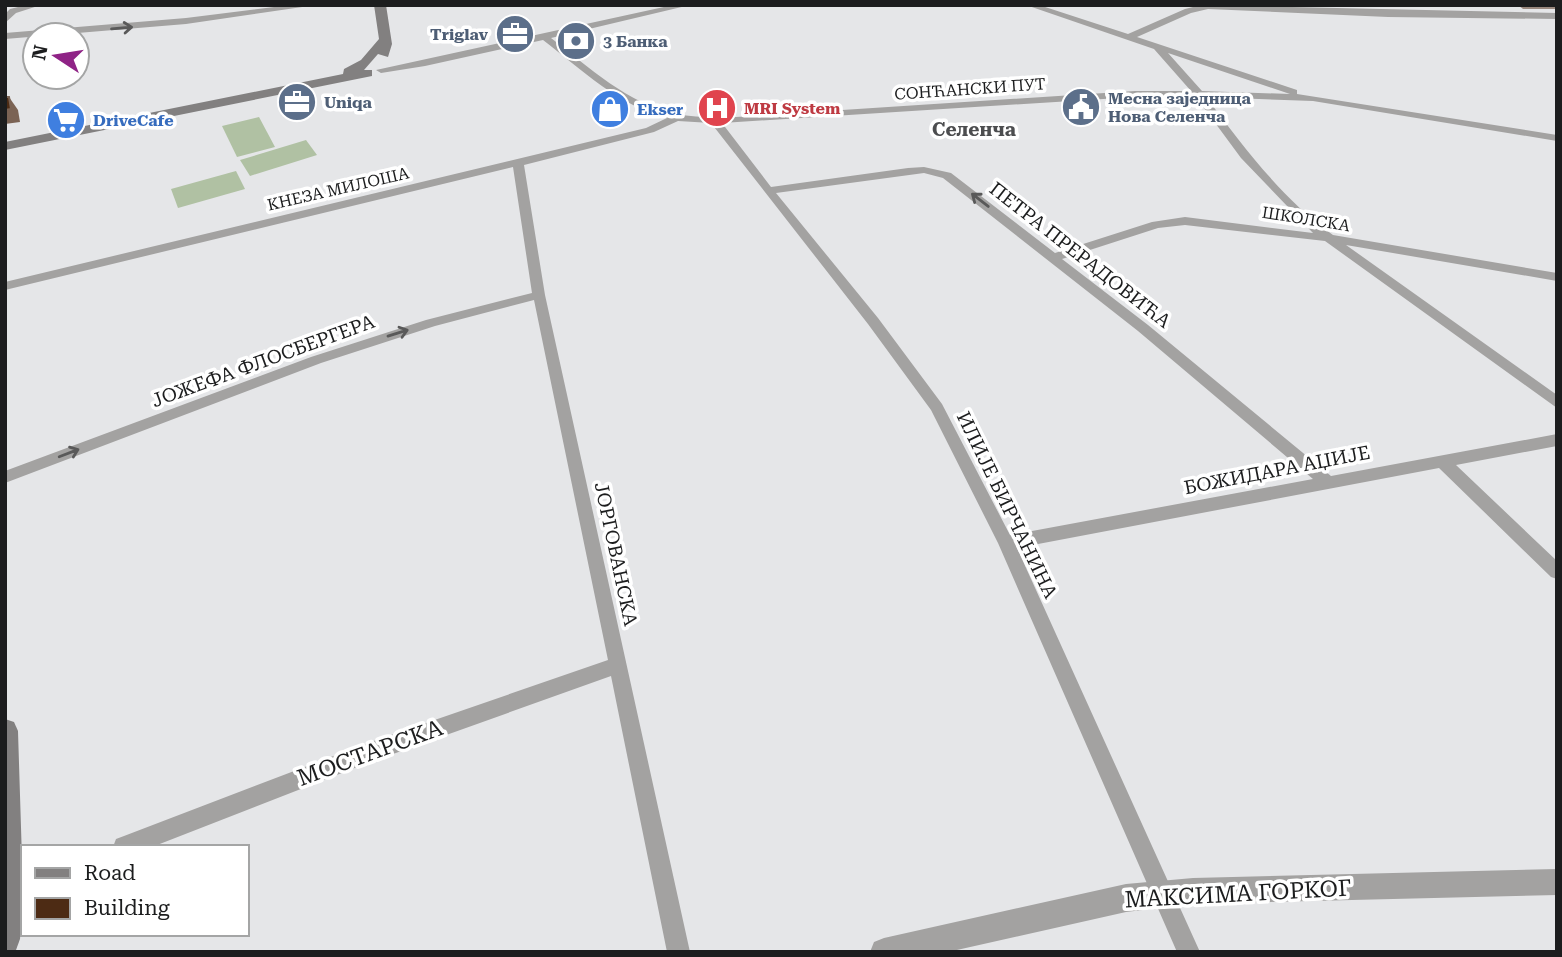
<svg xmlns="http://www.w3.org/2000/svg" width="1562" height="957" viewBox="0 0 1562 957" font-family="'Roboto Serif',serif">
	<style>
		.green { fill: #b0c1a3 }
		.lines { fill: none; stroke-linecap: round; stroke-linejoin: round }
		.minor { fill: #a3a2a1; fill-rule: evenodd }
		.tertiary { fill: #a3a2a1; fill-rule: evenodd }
		.secondary { fill: #828080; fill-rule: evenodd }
		.wall { fill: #99887e }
		.shaded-wall { fill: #7b6354 }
		.building { fill: #4d2b14; stroke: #7b6354; stroke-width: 2 }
		.oneway { stroke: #595959 }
		.labels { text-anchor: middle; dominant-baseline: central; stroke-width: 7; stroke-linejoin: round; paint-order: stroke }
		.far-service-label { font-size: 16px; font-weight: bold; fill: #4e5e75; stroke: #fff; text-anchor: start }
		.far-street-label { font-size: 16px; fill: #1c1d1e; stroke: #fff }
		.far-health-label { font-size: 16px; font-weight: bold; fill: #be3a42; stroke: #fff; text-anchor: start }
		.far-shop-label { font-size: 16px; font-weight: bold; fill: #366cbe; stroke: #fff; text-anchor: start }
		.far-quarter-label { font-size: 19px; font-weight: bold; fill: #4c4d4f; stroke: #fff }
		.street-label { font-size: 19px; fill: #1c1d1e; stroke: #fff }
		.near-street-label { font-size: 23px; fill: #1c1d1e; stroke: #fff }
	</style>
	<rect width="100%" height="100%" fill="#e5e6e8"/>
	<g class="green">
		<polygon points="259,117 275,147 237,157 222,126"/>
		<polygon points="306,140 317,155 250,176 240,160"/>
		<polygon points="236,171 245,189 178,208 171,189"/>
	</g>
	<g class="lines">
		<g class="minor">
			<polygon points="26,5 41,5 16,13 5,23 5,14 10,9"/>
			<polygon points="290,5 316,5 186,24 5,39 5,33 186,18"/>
			<path d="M673 5H690L551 38C589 67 628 104 676 114 696 118 716 117 736 117L1135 91H1191L1154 49 1026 5H1039L1128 34 1185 9 1201 5 1557 13V19L1388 17 1208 9 1191 13 1137 37 1297 90V94L1557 135V141L1313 101 1206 97C1243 146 1282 199 1333 235L1557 273V281L1346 245 1557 395V408L1325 241 1185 225 1158 228 1062 259 1148 325 1331 476 1557 434V446L1456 465 1557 561V579L1551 577 1439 468 1017 548 1200 952H1177L998 543 931 410 868 324 711 123 678 121 654 132 524 165 545 295 690 952H667L611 676 365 764 152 847H113L116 839 124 836 365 744 608 660 534 300 435 326 321 363 5 483V471L311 357 426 320 532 293 513 167 5 290V282L646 128 667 118C619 106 581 69 543 40L425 66 381 73 376 70ZM1168 53 1290 94 1202 91ZM1135 97H1196L1241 158 1313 233 1185 217 1152 222 1055 253 951 173 924 167 908 168 771 187 722 123ZM924 173 943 178 1138 331 1313 479 1010 535 942 404 878 318 776 193Z"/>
		</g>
		<polygon class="tertiary" points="1557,869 1557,895 1193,904 1126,912 948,952 870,952 874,942 884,938 1126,884 1193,878"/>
		<g class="secondary">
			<polygon points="374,5 386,5 392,44 388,57 378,54 364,70 372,70 372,76 5,150 5,142 343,74 344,69 361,60 379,39"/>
			<polygon points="5,719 14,722 18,731 23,892 20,939 16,950 5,952"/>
		</g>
	</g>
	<polygon class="wall" points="1518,5 1557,5 1557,9 1523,9"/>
	<polygon class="shaded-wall" points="9,97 18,110 20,122 5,124 5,110"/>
	<polygon class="building" points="5,97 9,97 11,109 5,110"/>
	<defs><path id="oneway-shaft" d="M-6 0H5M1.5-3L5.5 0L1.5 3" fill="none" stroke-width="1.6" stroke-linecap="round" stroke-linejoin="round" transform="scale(1.75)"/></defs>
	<g class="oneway">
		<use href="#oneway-shaft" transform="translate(122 28) rotate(-5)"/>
		<use href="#oneway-shaft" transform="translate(980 200) rotate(-142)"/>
		<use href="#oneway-shaft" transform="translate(398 333) rotate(-17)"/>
		<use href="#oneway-shaft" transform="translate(69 453) rotate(-21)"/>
	</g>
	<defs>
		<g id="office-disc" transform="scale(2.0125)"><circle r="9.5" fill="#5c6f8a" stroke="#fff"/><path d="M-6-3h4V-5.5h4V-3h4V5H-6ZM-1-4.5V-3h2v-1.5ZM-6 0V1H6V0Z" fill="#fff"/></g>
		<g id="bank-disc" transform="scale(2.0125)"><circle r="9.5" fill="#5c6f8a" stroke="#fff"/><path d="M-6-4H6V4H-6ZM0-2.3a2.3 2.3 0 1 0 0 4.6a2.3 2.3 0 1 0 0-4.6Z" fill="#fff"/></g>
		<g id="civic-disc" transform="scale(2.0125)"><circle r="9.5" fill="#5c6f8a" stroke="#fff"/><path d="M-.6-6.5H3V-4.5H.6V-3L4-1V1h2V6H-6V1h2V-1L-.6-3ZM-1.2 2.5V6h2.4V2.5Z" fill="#fff"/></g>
		<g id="hospital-disc" transform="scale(2.0125)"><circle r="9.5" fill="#e0444e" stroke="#fff"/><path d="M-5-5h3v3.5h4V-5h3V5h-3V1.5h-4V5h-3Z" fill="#fff"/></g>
		<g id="shop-disc" transform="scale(2.0125)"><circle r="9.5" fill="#3f7fe0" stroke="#fff"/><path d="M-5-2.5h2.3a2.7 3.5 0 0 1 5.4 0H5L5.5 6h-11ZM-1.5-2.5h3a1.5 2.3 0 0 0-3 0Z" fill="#fff"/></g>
		<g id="supermarket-disc" transform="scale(2.0125)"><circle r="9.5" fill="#3f7fe0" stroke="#fff"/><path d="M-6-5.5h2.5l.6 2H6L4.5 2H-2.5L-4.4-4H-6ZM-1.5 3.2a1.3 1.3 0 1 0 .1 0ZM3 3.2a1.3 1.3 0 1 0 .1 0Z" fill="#fff"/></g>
	</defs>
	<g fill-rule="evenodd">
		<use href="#office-disc" x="515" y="34"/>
		<use href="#bank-disc" x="576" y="41"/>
		<use href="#office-disc" x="297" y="102"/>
		<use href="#civic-disc" x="1081" y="107"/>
		<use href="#hospital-disc" x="717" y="108"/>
		<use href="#shop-disc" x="610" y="109"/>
		<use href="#supermarket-disc" x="66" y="120"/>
	</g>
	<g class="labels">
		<g class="far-service-label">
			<text x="488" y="34" text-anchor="end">Triglav</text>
			<text x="603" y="41">3 Банка</text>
			<text x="1108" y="98">Месна заједница<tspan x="1108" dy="18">Нова Селенча</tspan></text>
			<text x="324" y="102">Uniqa</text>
		</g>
		<g class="far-street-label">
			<text transform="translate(970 89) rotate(-4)">СОНЋАНСКИ ПУТ</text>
			<text transform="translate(338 189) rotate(-13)">КНЕЗА МИЛОША</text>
			<text transform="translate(1306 219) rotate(9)">ШКОЛСКА</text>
		</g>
		<g class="far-health-label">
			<text x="744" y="108">MRI System</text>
		</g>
		<g class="far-shop-label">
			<text x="637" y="109">Ekser</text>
			<text x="93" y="120">DriveCafe</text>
		</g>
		<g class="far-quarter-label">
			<text x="974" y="129">Селенча</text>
		</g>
		<g class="street-label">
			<text transform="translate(1080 255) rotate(38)">ПЕТРА ПРЕРАДОВИЋА</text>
			<text transform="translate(263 361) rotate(-20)">ЈОЖЕФА ФЛОСБЕРГЕРА</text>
			<text transform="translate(1277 470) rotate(-11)">БОЖИДАРА АЏИЈЕ</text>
			<text transform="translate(1007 505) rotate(64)">ИЛИЈЕ БИРЧАНИНА</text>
			<text transform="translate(616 554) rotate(78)">ЈОРГОВАНСКА</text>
		</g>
		<g class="near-street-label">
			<text transform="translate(370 753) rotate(-20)">МОСТАРСКА</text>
			<text transform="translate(1238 894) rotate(-3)">МАКСИМА ГОРКОГ</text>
		</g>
	</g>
	<rect width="1562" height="957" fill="none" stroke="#1c1d1e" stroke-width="14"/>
	<rect x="21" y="845" width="228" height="91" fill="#ffffff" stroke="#a4a5a5" stroke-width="2"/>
	<rect x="35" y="868" width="35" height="10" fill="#828080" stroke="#a4a5a5" stroke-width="2"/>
	<text x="84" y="880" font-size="21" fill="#1c1d1e">Road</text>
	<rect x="35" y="898" width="35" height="21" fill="#4d2b14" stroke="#a4a5a5" stroke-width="2"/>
	<text x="84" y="915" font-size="21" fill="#1c1d1e">Building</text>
	<g transform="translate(56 56) rotate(282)"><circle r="33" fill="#ffffff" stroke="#a4a5a5" stroke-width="2"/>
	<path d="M0-5L12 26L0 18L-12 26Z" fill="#8f2386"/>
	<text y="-10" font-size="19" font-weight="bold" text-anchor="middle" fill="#1c1d1e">N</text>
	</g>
</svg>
